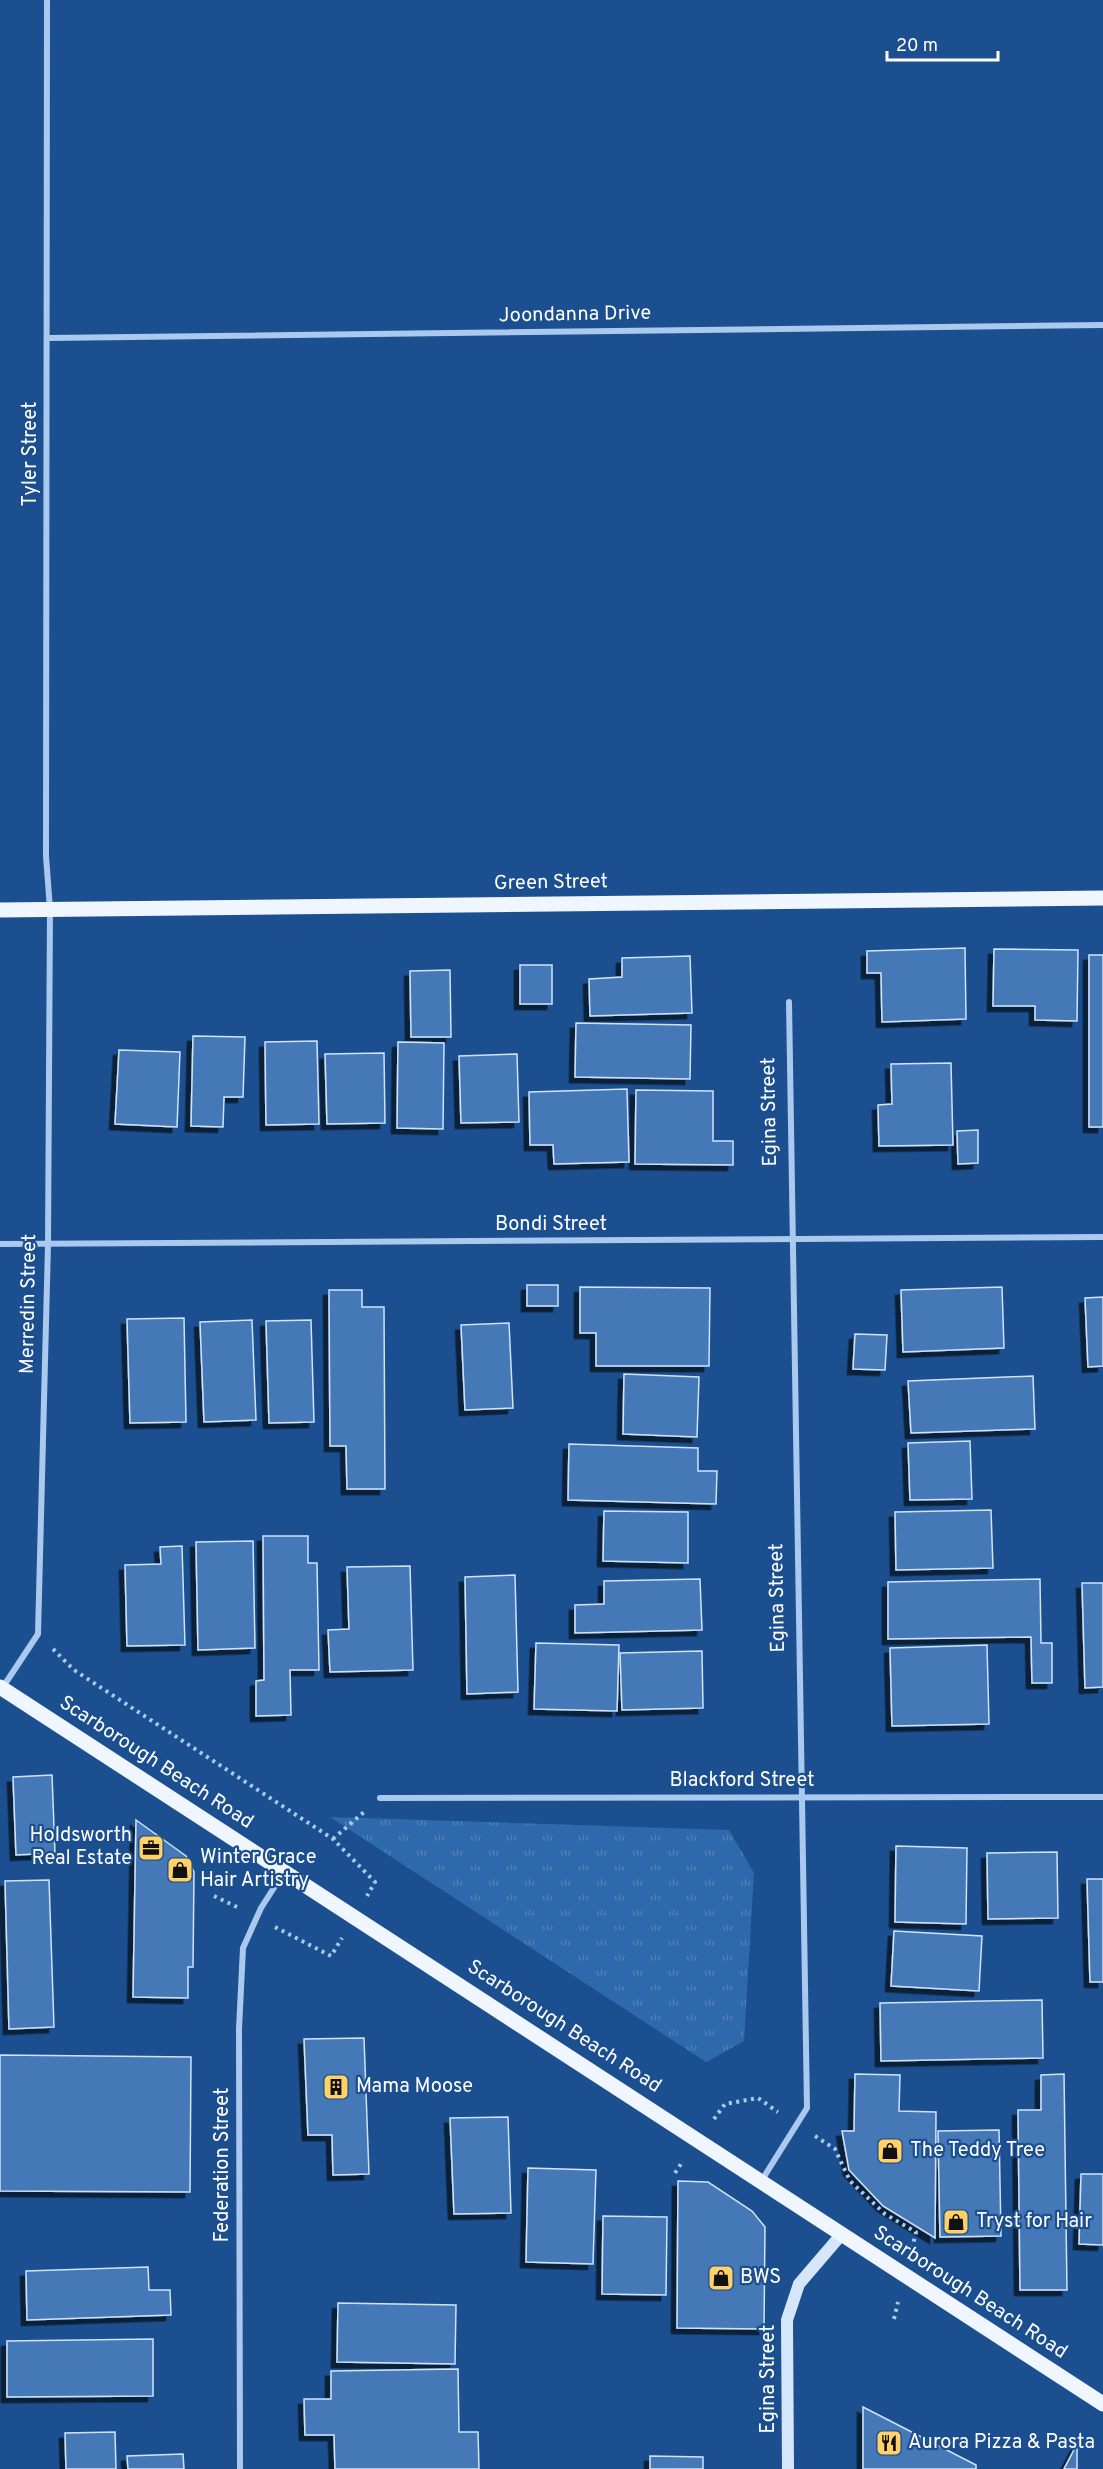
<svg xmlns="http://www.w3.org/2000/svg" width="1103" height="2469" viewBox="0 0 1103 2469" font-family="Overpass,sans-serif">
	<style>
		.park { fill: url(#park-tufts) }
		.building { fill: #4478b7; stroke: #cfe3fa; stroke-width: 1.5; filter: url(#shadow) }
		.lines { fill: none; stroke-linecap: round; stroke-linejoin: round }
		.path { stroke: #a9c9ee; stroke-width: 4; stroke-dasharray: 3 4.5; stroke-linecap: butt }
		.street { stroke: #a9c9ee; stroke-width: 6 }
		.secondary { stroke: #d6e6fa; stroke-width: 12 }
		.primary { stroke: #f0f6ff; stroke-width: 15 }
		.labels { text-anchor: middle; dominant-baseline: central; stroke-width: 4.5; stroke-linejoin: round; paint-order: stroke }
		.street-label { font-size: 20px; fill: #fff; stroke: #1b4f8f }
		.poi-label { font-size: 20px; fill: #fff; stroke: #1b4f8f; text-anchor: start }
	</style>
	<defs>
		<pattern id="park-tufts" width="24" height="20" patternUnits="userSpaceOnUse" patternTransform="scale(1.5)"><rect width="24" height="20" fill="#2e69ad"/><path d="M3 7l-1-3M5 7V3M7 7l1-3M15 17l-1-3M17 17v-4M19 17l1-3" fill="none" stroke="#4d80b9"/></pattern>
		<filter id="shadow"><feDropShadow dx="-5.5" dy="5.5" stdDeviation="0" flood-color="#0009"/></filter>
	</defs>
	<rect width="100%" height="100%" fill="#1b4f8f"/>
	<polygon class="park" points="330,1817 729,1830 754,1873 744,2041 706,2062"/>
	<g class="building">
		<polygon points="965,948 966,1019 882,1022 881,973 867,973 867,951"/>
		<polygon points="994,949 1078,950 1077,1021 1035,1020 1035,1006 993,1006"/>
		<rect x="1089" y="955" width="14" height="172"/>
		<polygon points="690,956 692,1013 590,1016 589,979 622,977 622,958"/>
		<rect x="520" y="965" width="32" height="39"/>
		<polygon points="450,970 451,1037 411,1037 410,971"/>
		<polygon points="576,1023 691,1025 690,1079 575,1077"/>
		<polygon points="193,1036 245,1037 243,1097 224,1097 223,1127 191,1126"/>
		<polygon points="317,1041 319,1124 266,1125 265,1042"/>
		<polygon points="398,1042 444,1043 443,1129 397,1128"/>
		<polygon points="119,1050 180,1052 177,1127 115,1124"/>
		<polygon points="384,1053 385,1123 327,1124 325,1054"/>
		<polygon points="517,1054 519,1122 461,1123 459,1056"/>
		<polygon points="951,1063 953,1145 879,1146 878,1105 892,1104 891,1064"/>
		<polygon points="627,1089 629,1162 554,1164 553,1145 530,1145 529,1092"/>
		<polygon points="636,1090 713,1091 713,1141 733,1141 733,1165 635,1164"/>
		<polygon points="978,1130 978,1163 958,1164 957,1131"/>
		<rect x="527" y="1285" width="31" height="21"/>
		<polygon points="580,1287 710,1288 709,1366 596,1366 596,1333 580,1333"/>
		<polygon points="1002,1287 1004,1348 903,1352 901,1290"/>
		<polygon points="329,1290 362,1290 362,1307 384,1307 385,1489 347,1489 346,1446 330,1446"/>
		<polygon points="1103,1297 1103,1366 1088,1367 1085,1298"/>
		<polygon points="184,1318 186,1422 130,1423 127,1319"/>
		<polygon points="252,1320 256,1420 204,1422 200,1322"/>
		<polygon points="311,1320 314,1422 269,1423 266,1321"/>
		<polygon points="509,1323 513,1408 465,1410 461,1325"/>
		<polygon points="855,1334 887,1335 885,1370 853,1369"/>
		<polygon points="624,1374 699,1377 697,1437 623,1434"/>
		<polygon points="1033,1376 1035,1429 911,1433 908,1381"/>
		<polygon points="970,1441 972,1499 910,1500 908,1443"/>
		<polygon points="569,1444 698,1448 698,1471 717,1471 716,1504 568,1500"/>
		<polygon points="991,1510 993,1568 896,1570 895,1512"/>
		<polygon points="604,1511 688,1512 688,1563 603,1561"/>
		<polygon points="263,1536 308,1536 308,1563 317,1563 319,1670 290,1670 291,1715 256,1716 256,1681 264,1680"/>
		<polygon points="253,1541 255,1648 198,1650 196,1542"/>
		<polygon points="182,1546 185,1645 127,1646 125,1565 161,1564 160,1547"/>
		<polygon points="410,1566 413,1670 330,1672 328,1630 349,1629 347,1567"/>
		<polygon points="515,1575 518,1692 467,1694 465,1577"/>
		<polygon points="700,1579 702,1630 575,1633 575,1605 604,1604 604,1581"/>
		<polygon points="1040,1579 1041,1643 1052,1643 1052,1683 1032,1683 1031,1637 888,1639 888,1582"/>
		<polygon points="1082,1583 1103,1583 1103,1687 1085,1688"/>
		<polygon points="536,1643 619,1645 617,1711 534,1709"/>
		<polygon points="987,1645 989,1724 892,1726 890,1648"/>
		<polygon points="702,1651 703,1708 622,1710 620,1653"/>
		<polygon points="52,1775 55,1853 16,1855 13,1777"/>
		<polygon points="136,1820 186,1856 194,1872 193,1967 188,1967 188,1998 133,1997"/>
		<polygon points="896,1846 967,1848 966,1924 895,1922"/>
		<polygon points="1057,1852 1058,1918 988,1919 987,1853"/>
		<polygon points="1087,1879 1103,1879 1103,1982 1090,1982"/>
		<polygon points="49,1880 54,2027 9,2029 5,1881"/>
		<polygon points="894,1931 982,1936 979,1991 891,1986"/>
		<polygon points="1042,2000 1043,2058 881,2061 880,2003"/>
		<polygon points="364,2038 369,2174 333,2175 332,2135 308,2135 304,2039"/>
		<polygon points="0,2055 191,2057 190,2192 0,2191"/>
		<polygon points="855,2074 900,2075 899,2111 936,2112 935,2238 883,2206 849,2170 842,2131 854,2131"/>
		<polygon points="1064,2074 1067,2290 1020,2290 1018,2110 1041,2110 1041,2075"/>
		<polygon points="508,2117 511,2213 454,2214 450,2118"/>
		<polygon points="999,2130 1001,2236 940,2237 938,2131"/>
		<polygon points="528,2168 596,2170 593,2264 526,2262"/>
		<polygon points="1081,2174 1103,2174 1103,2245 1079,2244"/>
		<polygon points="678,2181 708,2182 752,2211 765,2227 764,2329 677,2328"/>
		<polygon points="603,2216 667,2217 666,2295 602,2294"/>
		<polygon points="148,2267 149,2290 170,2290 171,2315 27,2320 26,2271"/>
		<polygon points="338,2303 456,2305 455,2364 337,2362"/>
		<polygon points="153,2339 153,2396 7,2397 7,2341"/>
		<polygon points="458,2369 459,2432 478,2432 479,2469 335,2469 334,2435 305,2435 304,2399 331,2399 331,2371"/>
		<polygon points="863,2407 976,2465 976,2469 863,2469"/>
		<polygon points="115,2432 116,2469 66,2469 65,2433"/>
		<polygon points="1077,2444 1077,2469 1064,2469"/>
		<polygon points="183,2454 184,2469 128,2469 127,2456"/>
		<polygon points="650,2456 703,2457 703,2469 650,2469"/>
	</g>
	<g class="lines">
		<g class="path">
			<polyline points="53,1649 74,1670 333,1839 375,1882 367,1896"/>
			<polyline points="333,1839 364,1812"/>
			<polyline points="214,1896 237,1907"/>
			<polyline points="275,1927 331,1956 342,1938"/>
			<polyline points="714,2119 725,2104 758,2098 778,2112"/>
			<polyline points="815,2136 835,2149 850,2181 885,2214 916,2232 912,2249"/>
			<polyline points="675,2173 683,2161"/>
			<polyline points="894,2319 898,2302"/>
		</g>
		<g class="street">
			<polyline points="48,338 1103,325"/>
			<polyline points="0,1244 1103,1237"/>
			<polyline points="3,1687 38,1634 48,1245 50,909 46,856 47,0"/>
			<polyline points="380,1798 1103,1797"/>
			<polyline points="762,2180 807,2108 789,1002"/>
			<polyline points="240,2469 239,2029 243,1948 261,1908 284,1872"/>
		</g>
		<polyline class="secondary" points="788,2469 787,2320 799,2284 841,2235"/>
		<g class="primary">
			<polyline points="0,910 1103,898"/>
			<polyline points="0,1687 1103,2404"/>
		</g>
	</g>
	<defs>
		<g id="office-square" transform="scale(1.35)"><rect x="-9" y="-9" width="18" height="18" rx="4" fill="#ffd166" stroke="#1b4f8f"/><path d="M-6-3h4V-5.5h4V-3h4V5H-6ZM-1-4.5V-3h2v-1.5ZM-6 0V1H6V0Z" fill="#111"/></g>
		<g id="shop-square" transform="scale(1.35)"><rect x="-9" y="-9" width="18" height="18" rx="4" fill="#ffd166" stroke="#1b4f8f"/><path d="M-5-2.5h2.3a2.7 3.5 0 0 1 5.4 0H5L5.5 6h-11ZM-1.5-2.5h3a1.5 2.3 0 0 0-3 0Z" fill="#111"/></g>
		<g id="building-square" transform="scale(1.35)"><rect x="-9" y="-9" width="18" height="18" rx="4" fill="#ffd166" stroke="#1b4f8f"/><path d="M-4-6H4V6H1V3H-1V6H-4ZM-2.5-4.3h1.7v1.8h-1.7ZM.8-4.3h1.7v1.8H.8ZM-2.5-1h1.7V.8h-1.7ZM.8-1h1.7V.8H.8Z" fill="#111"/></g>
		<g id="restaurant-square" transform="scale(1.35)"><rect x="-9" y="-9" width="18" height="18" rx="4" fill="#ffd166" stroke="#1b4f8f"/><path d="M-5-6h1v4h1v-4h1v4h1v-4h1v5L-1.5 .5V6h-2V.5L-5-1ZM5-6V6H3V1.5H1.5Q1.5-4 5-6Z" fill="#111"/></g>
	</defs>
	<g fill-rule="evenodd">
		<use href="#office-square" x="151" y="1848"/>
		<use href="#shop-square" x="180" y="1870"/>
		<use href="#building-square" x="336" y="2087"/>
		<use href="#shop-square" x="890" y="2151"/>
		<use href="#shop-square" x="956" y="2222"/>
		<use href="#shop-square" x="721" y="2278"/>
		<use href="#restaurant-square" x="889" y="2443"/>
	</g>
	<g class="labels">
		<g class="street-label">
			<text transform="translate(575 315) rotate(-1)">Joondanna Drive</text>
			<text transform="translate(31 454) rotate(-90)">Tyler Street</text>
			<text transform="translate(551 883) rotate(-1)">Green Street</text>
			<text transform="translate(770 1112) rotate(-91)">Egina Street</text>
			<text x="551" y="1225">Bondi Street</text>
			<text transform="translate(29 1304) rotate(-89)">Merredin Street</text>
			<text transform="translate(778 1598) rotate(-91)">Egina Street</text>
			<text transform="translate(156 1763) rotate(33)">Scarborough Beach Road</text>
			<text x="742" y="1781">Blackford Street</text>
			<text transform="translate(564 2027) rotate(33)">Scarborough Beach Road</text>
			<text transform="translate(223 2165) rotate(-90)">Federation Street</text>
			<text transform="translate(970 2293) rotate(33)">Scarborough Beach Road</text>
			<text transform="translate(769 2379) rotate(-90)">Egina Street</text>
		</g>
		<g class="poi-label">
			<text x="132" y="1836" text-anchor="end">Holdsworth<tspan x="132" dy="23">Real Estate</tspan></text>
			<text x="200" y="1858">Winter Grace<tspan x="200" dy="23">Hair Artistry</tspan></text>
			<text x="356" y="2087">Mama Moose</text>
			<text x="910" y="2151">The Teddy Tree</text>
			<text x="976" y="2222">Tryst for Hair</text>
			<text x="740" y="2278">BWS</text>
			<text x="908" y="2443">Aurora Pizza &amp; Pasta</text>
		</g>
	</g>
	<path d="M887 51v9h111v-9" fill="none" stroke="#ffffff" stroke-width="3"/>
	<text x="896" y="51" font-size="18" fill="#ffffff" stroke="#1b4f8f" stroke-width="4.5" paint-order="stroke">20 m</text>
</svg>
